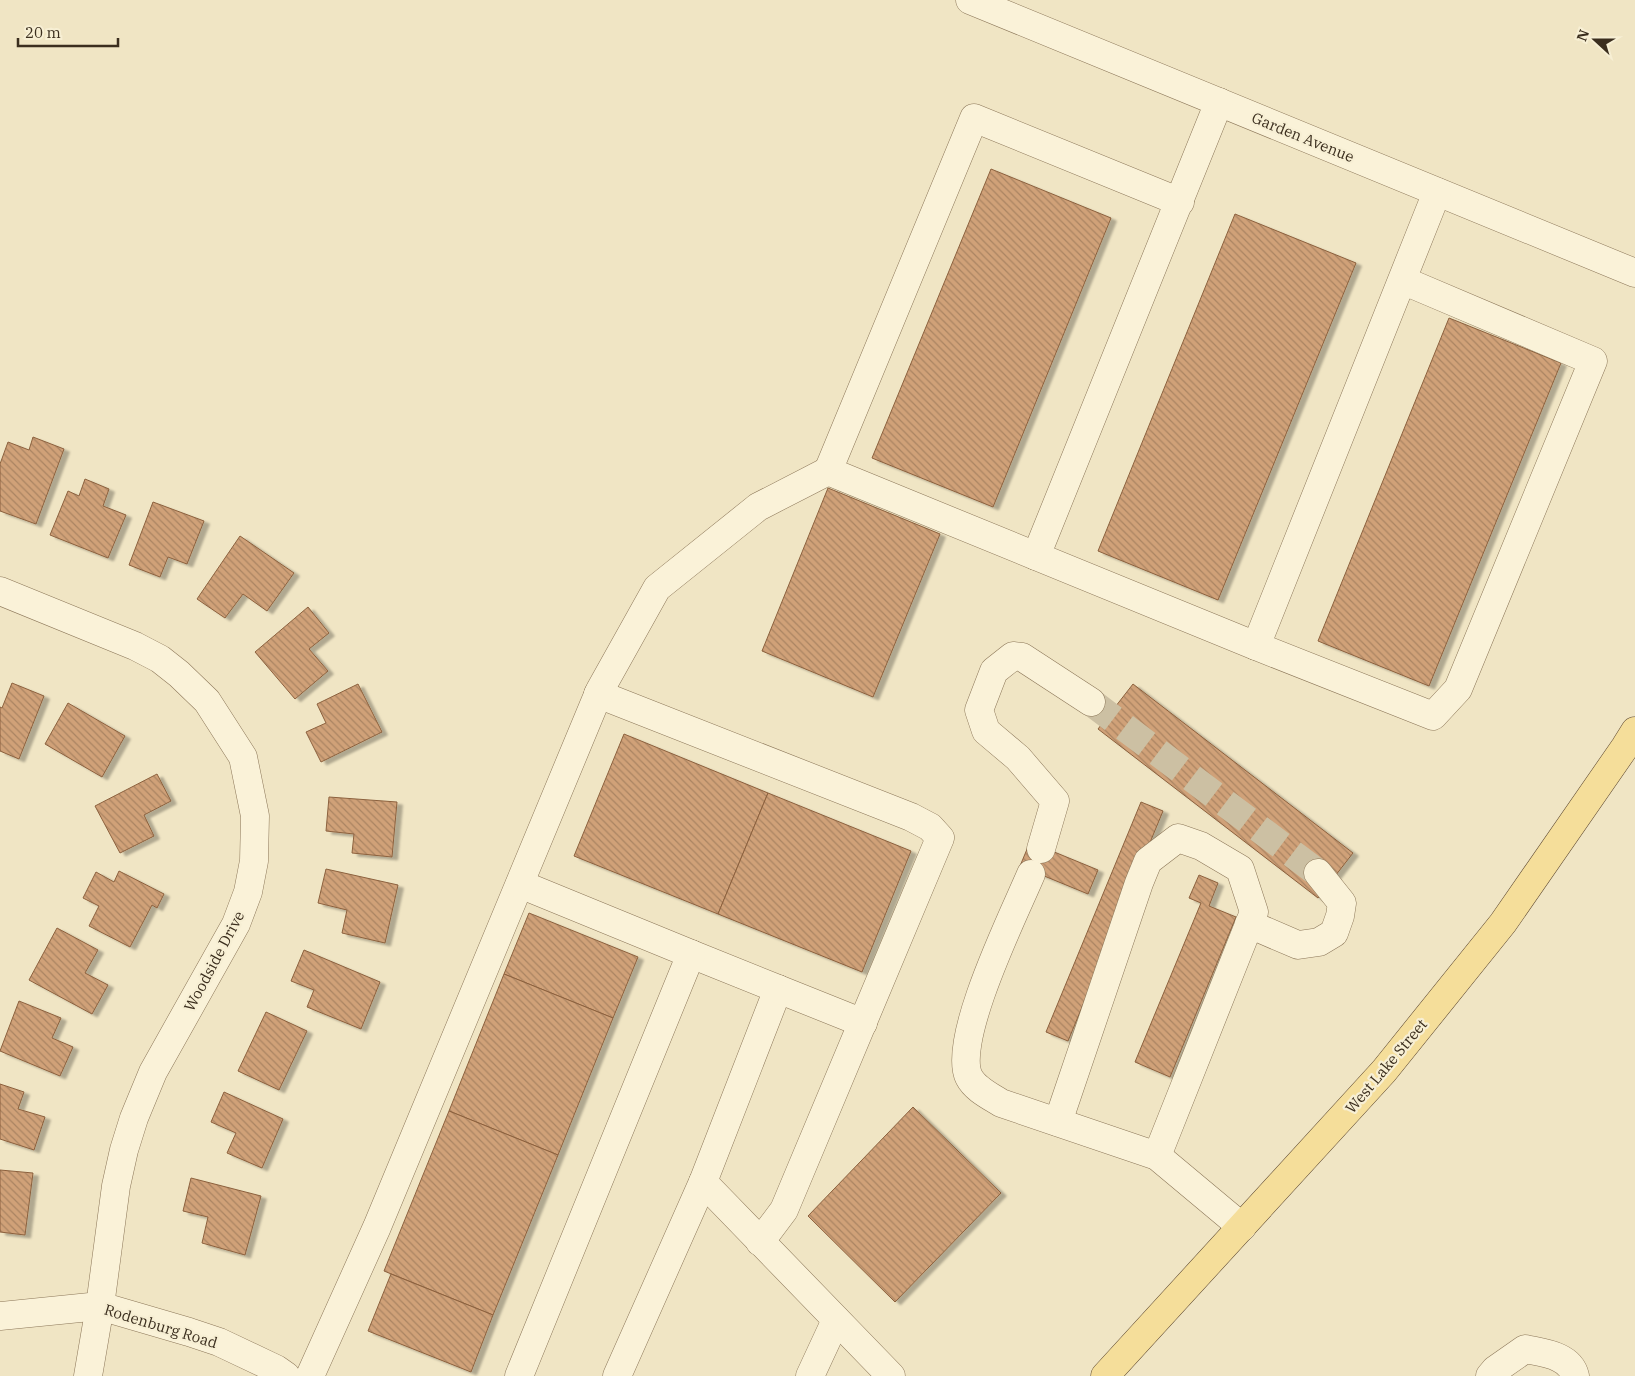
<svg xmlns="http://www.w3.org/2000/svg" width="1635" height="1376" viewBox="0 0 1635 1376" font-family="'IBM Plex Serif',serif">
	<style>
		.building { fill: url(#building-back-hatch); stroke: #8c613e; filter: url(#shadow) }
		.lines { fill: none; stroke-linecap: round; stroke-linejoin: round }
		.minor-tunnel { stroke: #ccc0a3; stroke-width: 28; stroke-dasharray: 28 14; stroke-linecap: butt }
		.minor-casing { stroke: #8c7759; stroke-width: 29 }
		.major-casing { stroke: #59442e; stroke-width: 29 }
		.minor { stroke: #faf2d8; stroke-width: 28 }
		.major { stroke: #f5de9a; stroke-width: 28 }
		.labels { text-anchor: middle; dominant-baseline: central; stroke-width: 4.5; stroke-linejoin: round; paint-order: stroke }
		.street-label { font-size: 15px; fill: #3b2e1e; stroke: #f7efd4 }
	</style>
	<defs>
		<pattern id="building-back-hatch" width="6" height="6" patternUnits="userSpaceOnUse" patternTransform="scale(1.25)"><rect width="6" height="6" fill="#d0a178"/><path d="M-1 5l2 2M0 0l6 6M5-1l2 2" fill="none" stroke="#aa8462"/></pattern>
		<filter id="shadow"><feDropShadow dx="5.5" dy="3" stdDeviation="1" flood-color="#0004"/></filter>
	</defs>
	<rect width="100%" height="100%" fill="#f0e5c4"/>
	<g class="building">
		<polygon points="991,169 1111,218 993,507 872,458"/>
		<polygon points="1235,214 1356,263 1218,600 1098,551"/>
		<polygon points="1449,318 1561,363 1429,686 1318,641"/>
		<polygon points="33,437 64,449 36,524 0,511 0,464 8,442 29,450"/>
		<polygon points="85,479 109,489 103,506 126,515 108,558 50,535 68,491 79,496"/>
		<polygon points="828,488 940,534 873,697 762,651"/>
		<polygon points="153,502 204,521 187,564 168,557 160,577 129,565"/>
		<polygon points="240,536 294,573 267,611 243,594 225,618 197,599"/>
		<polygon points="308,607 329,633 309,649 328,671 295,699 255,652"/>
		<polygon points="12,683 44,696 19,759 0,751 0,707 2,708"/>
		<polygon points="358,684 382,732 321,762 306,732 326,723 317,704"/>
		<polygon points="1133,684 1353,853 1318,898 1098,729"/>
		<polygon points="68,703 125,736 102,777 45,744"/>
		<polygon points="624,734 768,793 718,914 574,856"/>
		<polygon points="157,774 171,801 144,815 154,836 120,853 95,806"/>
		<polygon points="768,793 911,851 862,972 718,914"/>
		<polygon points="329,797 397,802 392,857 352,853 354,834 326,831"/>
		<polygon points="1141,802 1163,811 1068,1041 1046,1032"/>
		<polygon points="1030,842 1098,870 1088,894 1020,866"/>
		<polygon points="326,869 398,885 385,943 342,933 347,910 318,903"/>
		<polygon points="119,871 164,894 157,908 152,905 130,947 89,926 99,906 83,898 96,872 114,882"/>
		<polygon points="1199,875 1218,883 1209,906 1236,917 1170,1077 1135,1062 1201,903 1189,898"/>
		<polygon points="529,913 638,957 613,1018 504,974"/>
		<polygon points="57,928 98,950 85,973 108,985 92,1014 29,980"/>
		<polygon points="304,950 380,982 361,1029 307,1007 314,990 291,981"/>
		<polygon points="504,974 613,1018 558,1155 449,1111"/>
		<polygon points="19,1001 61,1018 52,1038 73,1047 60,1076 0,1051"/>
		<polygon points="266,1012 307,1031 279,1090 238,1071"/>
		<polygon points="0,1084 24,1092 18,1109 45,1117 34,1150 0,1139"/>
		<polygon points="224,1092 283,1119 262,1168 227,1153 236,1133 211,1122"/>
		<polygon points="913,1107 1001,1193 895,1302 808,1216"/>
		<polygon points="449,1111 558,1155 493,1315 384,1271"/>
		<polygon points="0,1170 33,1173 25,1235 0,1232"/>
		<polygon points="191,1178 261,1196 245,1255 202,1243 208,1217 183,1211"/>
		<polygon points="391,1274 493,1315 471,1372 368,1331"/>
	</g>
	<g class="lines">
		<polyline class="minor-tunnel" points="1091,702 1318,873"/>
		<g class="minor-casing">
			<g id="minor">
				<polyline points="970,0 1635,273"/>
				<polyline points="1180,202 974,118 828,471 1256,646"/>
				<polyline points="1402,280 1593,361 1458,689 1433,716 1256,646 1437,192"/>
				<polyline points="1036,556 1219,102"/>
				<polyline points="0,591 135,646 160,659 179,674 207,701 243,757 255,816 254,861 248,892 236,924 153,1072 134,1118 124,1150 116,1186 100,1306 88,1376"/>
				<polyline points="598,694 911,817 930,827 940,838 784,1210 760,1242"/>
				<polyline points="1041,849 1055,801 1018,758 986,731 979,710 994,671 1013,656 1022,657 1091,702"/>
				<path d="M1031 874C1015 912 951 1041 969 1077 975 1089 990 1096 1001 1103L1157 1156 1242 1227"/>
				<polyline points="1249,924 1298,945 1319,942 1334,933 1340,916 1342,903 1318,873"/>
				<polyline points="691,954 778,989 703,1182 891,1376"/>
				<polyline points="778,989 863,1023"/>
				<polyline points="1058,1122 1139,883 1148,861 1178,838 1201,846 1240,869 1254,912 1157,1156"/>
				<polyline points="0,1316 100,1306 189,1332 219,1342 276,1369 286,1376"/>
				<polyline points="310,1376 377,1227 600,690 657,588 758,507 828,471"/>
				<polyline points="519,1376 691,954 520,884"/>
				<polyline points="617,1376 703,1182"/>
				<polyline points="810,1376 836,1320"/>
				<path d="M1490 1376 1495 1370 1525 1349C1543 1353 1570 1355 1575 1376"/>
			</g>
		</g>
		<g class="major-casing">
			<polyline id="major" points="1105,1376 1384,1071 1503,923 1625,747 1635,731"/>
		</g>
		<use href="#minor" class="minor"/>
		<use href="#major" class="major"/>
	</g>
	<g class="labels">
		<g class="street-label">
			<text transform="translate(1303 137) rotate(22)">Garden Avenue</text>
			<text transform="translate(214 961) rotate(-62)">Woodside Drive</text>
			<text transform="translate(1386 1066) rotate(-50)">West Lake Street</text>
			<text transform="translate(161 1326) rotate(17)">Rodenburg Road</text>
		</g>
	</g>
	<g transform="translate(1595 40) rotate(291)" stroke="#f7efd4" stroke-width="4" paint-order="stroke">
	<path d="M0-4L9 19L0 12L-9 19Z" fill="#3b2e1e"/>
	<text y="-8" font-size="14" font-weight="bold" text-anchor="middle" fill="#3b2e1e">N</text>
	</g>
	<path d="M18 38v8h100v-8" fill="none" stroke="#3b2e1e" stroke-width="2.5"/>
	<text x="25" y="38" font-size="15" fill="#3b2e1e" stroke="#f7efd4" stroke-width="4" paint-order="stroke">20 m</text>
</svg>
